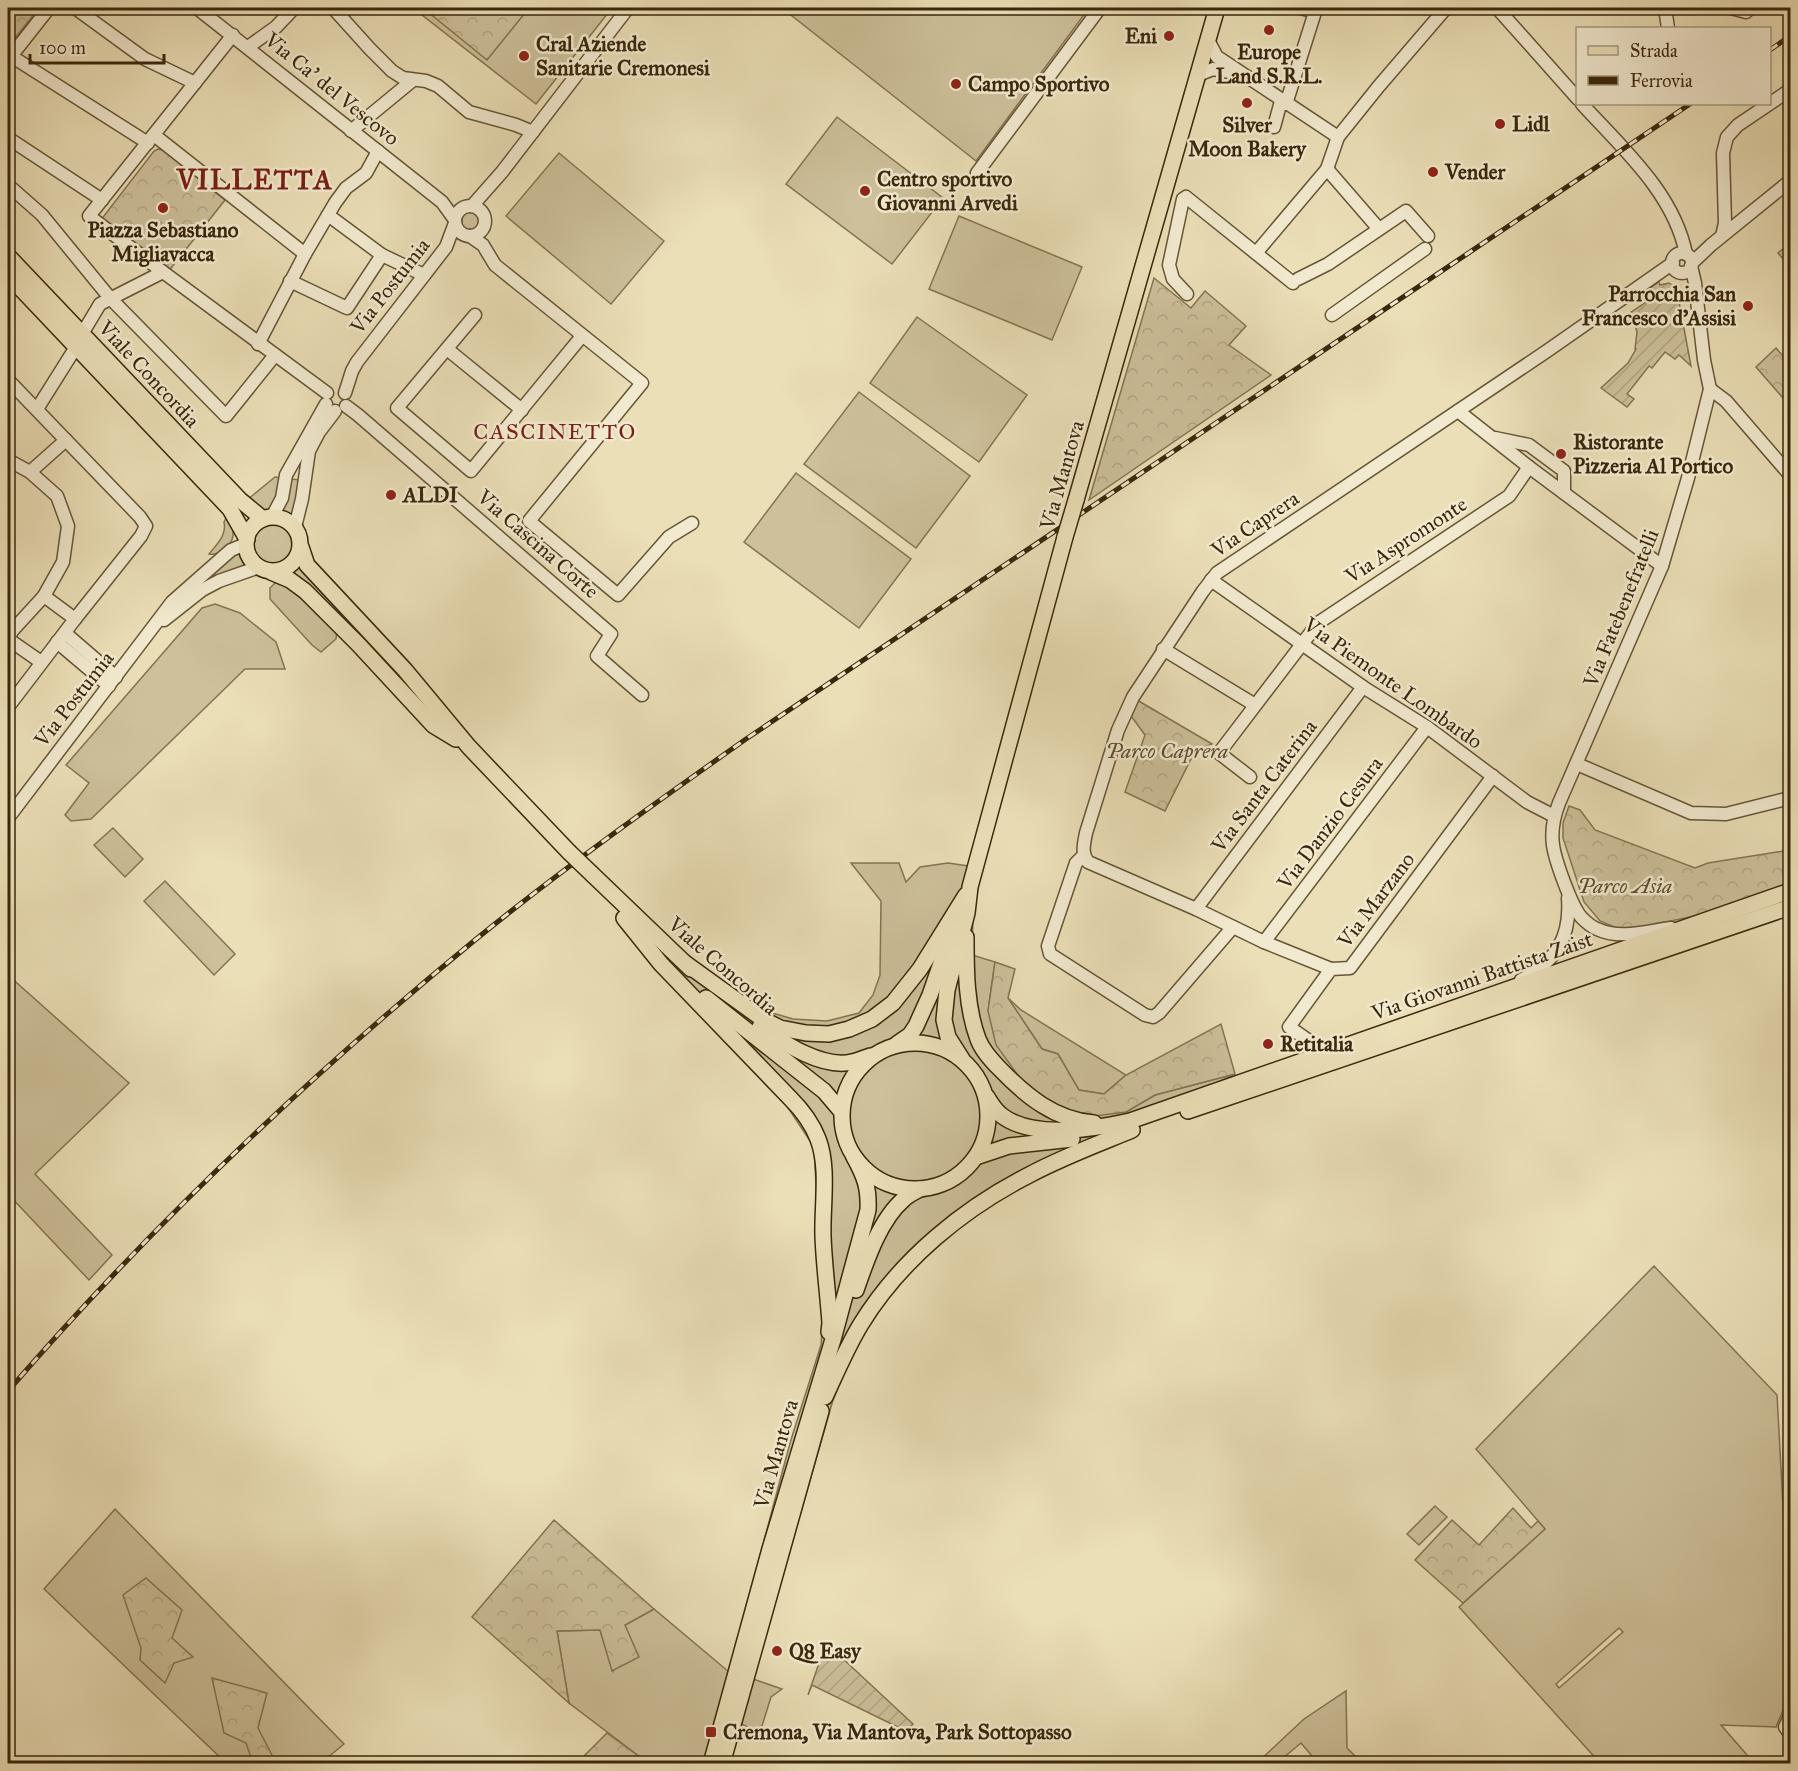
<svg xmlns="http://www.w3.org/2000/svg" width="1798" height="1771" viewBox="0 0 1798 1771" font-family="'IM FELL Great Primer',serif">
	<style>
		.grass { fill: #cdc09a; stroke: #847452; stroke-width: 1.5; fill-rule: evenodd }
		.forest { fill: url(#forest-crowns); stroke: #847452; stroke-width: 1.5 }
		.garden { fill: url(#garden-furrows); stroke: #847452; stroke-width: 1.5 }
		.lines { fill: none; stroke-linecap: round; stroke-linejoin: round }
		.minor-casing { stroke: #665536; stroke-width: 15 }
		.major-casing { stroke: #3a270b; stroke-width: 18 }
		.minor { stroke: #f2ead0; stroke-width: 12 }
		.major { stroke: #ebdfb7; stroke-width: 15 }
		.rail-casing { stroke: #3a270b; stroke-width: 5 }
		.rail { stroke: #f2ead0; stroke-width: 3; stroke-dasharray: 9; stroke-linecap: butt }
		.major-bridge-casing { stroke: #3a270b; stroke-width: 18; stroke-linecap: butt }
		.major-bridge { stroke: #ebdfb7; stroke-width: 15 }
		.poi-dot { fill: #8f2418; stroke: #f2ead0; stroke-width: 2 }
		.labels { text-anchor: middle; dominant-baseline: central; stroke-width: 5; stroke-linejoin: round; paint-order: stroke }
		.poi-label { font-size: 21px; font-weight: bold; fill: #3a270b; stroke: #f2ead0; text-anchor: start }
		.street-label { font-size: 21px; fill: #3a270b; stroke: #f2ead0 }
		.park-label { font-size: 21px; font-style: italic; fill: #5f4d2f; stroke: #f2ead0 }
		.neighbourhood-label { font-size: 22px; letter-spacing: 1.5px; fill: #7a1f14; stroke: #f2ead0 }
		.district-label { font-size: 27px; font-weight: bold; letter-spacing: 1.5px; fill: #7a1f14; stroke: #f2ead0 }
	</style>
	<defs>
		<pattern id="forest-crowns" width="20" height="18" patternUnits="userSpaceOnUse" patternTransform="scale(1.5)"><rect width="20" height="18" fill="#cdc09a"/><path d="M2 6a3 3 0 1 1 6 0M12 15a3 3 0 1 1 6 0" fill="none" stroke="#b1a583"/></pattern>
		<pattern id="garden-furrows" width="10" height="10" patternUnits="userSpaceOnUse" patternTransform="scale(1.5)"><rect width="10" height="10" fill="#cdc09a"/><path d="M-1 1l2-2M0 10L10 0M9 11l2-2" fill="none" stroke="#b1a583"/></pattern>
	</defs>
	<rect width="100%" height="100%" fill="#ebdfb7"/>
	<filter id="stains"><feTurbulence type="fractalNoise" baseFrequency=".00333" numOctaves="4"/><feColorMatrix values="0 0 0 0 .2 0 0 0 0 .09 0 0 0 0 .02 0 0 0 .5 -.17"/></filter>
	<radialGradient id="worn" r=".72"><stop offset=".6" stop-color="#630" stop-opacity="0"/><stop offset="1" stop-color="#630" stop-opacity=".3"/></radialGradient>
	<g class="grass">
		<polygon points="413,8 612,8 536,104"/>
		<polygon points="782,8 1089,8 976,161"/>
		<polygon points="837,117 943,198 892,264 786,184"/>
		<polygon points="559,153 664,241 611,304 506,216"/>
		<circle cx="470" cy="221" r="11"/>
		<polygon points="959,216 1082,267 1052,340 929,289"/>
		<polygon points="1790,243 1790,267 1778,253"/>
		<polygon points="917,317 1027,395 979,462 870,383"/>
		<polygon points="859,392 970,476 916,548 804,464"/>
		<polygon points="796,473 911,559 859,628 744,542"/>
		<path d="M275 477 281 478C279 491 278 507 264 512L247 500Z"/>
		<polygon points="290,479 301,480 293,518 279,512"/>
		<path d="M227 516C229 521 233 527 233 531 235 544 220 556 209 554 217 544 227 535 224 522Z"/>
		<circle cx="273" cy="544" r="21"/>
		<polygon points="240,550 245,568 203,585 201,581"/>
		<polygon points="301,566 401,674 435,717 291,575"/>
		<polygon points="277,581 286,584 337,630 336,639 321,652 312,645 270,599 270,588"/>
		<polygon points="215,604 240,613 276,642 285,669 245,669 91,819 71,821 65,815 89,783 66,765 202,608"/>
		<polygon points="113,828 143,859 125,877 94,845"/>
		<polygon points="851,863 899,863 906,882 920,867 948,863 982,868 973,913 972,955 995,962 988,1011 1023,1082 1126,1112 1155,1095 1235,1074 1005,1183 886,1283 855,1345 833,1400 753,1679 782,1689 771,1697 762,1726 753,1730 740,1723 705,1763 648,1763 569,1703 557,1631 600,1630 613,1671 625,1625 654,1609 729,1672 790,1443 821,1345 823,1319 814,1147 781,1097 671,970 678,964 762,1010 793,1019 827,1021 859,1013 873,995 880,975 881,901"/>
		<polygon points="165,881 235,954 214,975 144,901"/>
		<polygon points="8,975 129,1083 35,1174 112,1255 89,1280 8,1194"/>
		<polygon points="1008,998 1021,1010 1126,1075 1104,1094 1078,1090 1058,1054 1042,1049"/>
		<path d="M1654 1266 1777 1395 1790 1636V1694L1776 1727 1721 1725 1754 1763H1600L1459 1607 1545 1529 1476 1449ZM1619 1628 1623 1632 1559 1688 1556 1684Z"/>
		<polygon points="1435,1506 1447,1517 1419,1545 1407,1534"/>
		<polygon points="115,1509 344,1744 321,1763 226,1763 44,1589"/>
		<polygon points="1346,1691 1347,1748 1362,1763 1318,1763 1301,1743 1277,1763 1257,1763 1304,1719"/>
	</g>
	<g class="forest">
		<polygon points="8,8 39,8 8,47"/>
		<polygon points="423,8 529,8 487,60"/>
		<polygon points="158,149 163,150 225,200 168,272 100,221 154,151"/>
		<polygon points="1154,278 1191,308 1205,291 1246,326 1229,345 1271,375 1089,500"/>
		<polygon points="1776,348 1790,364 1790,406 1756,367"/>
		<polygon points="1137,700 1212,744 1195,751 1165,811 1125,792 1145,735 1131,716"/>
		<polygon points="1569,806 1580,810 1595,830 1695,868 1708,863 1790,850 1790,884 1705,914 1631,929 1617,928 1600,921 1584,902 1563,838 1563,823"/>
		<polygon points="995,962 1015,969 1008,998 1042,1049 1058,1054 1079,1090 1104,1094 1126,1075 1221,1024 1235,1074 1155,1095 1126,1112 1087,1117 1050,1102 1023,1082 996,1045 988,1011"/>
		<polygon points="1513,1508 1531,1528 1538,1521 1545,1529 1463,1603 1415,1560 1452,1520 1479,1545"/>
		<polygon points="554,1520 654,1609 625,1625 639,1657 612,1671 600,1630 557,1631 569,1703 472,1617"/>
		<polygon points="146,1578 182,1610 172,1638 193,1657 174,1663 165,1683 140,1660 141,1648 123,1595"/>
		<polygon points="212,1678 267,1693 258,1728 276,1763 253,1763 246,1743 224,1733"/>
		<polygon points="607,1733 648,1763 577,1763"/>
	</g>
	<g class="garden">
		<polygon points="1659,282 1660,285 1669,283 1675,287 1677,291 1691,366 1679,355 1675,359 1665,352 1652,368 1649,366 1627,394 1634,399 1627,407 1601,388 1628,363 1636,349 1635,349 1637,332 1633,318 1620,324 1618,321 1658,294 1647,290"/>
		<polygon points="826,1643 913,1724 906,1731 812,1685 808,1695"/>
	</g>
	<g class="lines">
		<g class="minor-casing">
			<g id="minor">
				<polyline points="75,8 145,59 195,83"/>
				<polyline points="197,8 442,202 455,220"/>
				<polyline points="333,8 370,49 392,71 403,78 426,81 438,86 469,112 516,125 533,132"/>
				<polyline points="1497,8 1578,99"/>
				<polyline points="1665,8 1668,28"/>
				<polyline points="1731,8 1746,12 1751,8"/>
				<polyline points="1208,40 1217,57 1222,60 1338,137"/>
				<polyline points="248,47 276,27 294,8"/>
				<polyline points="11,56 148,143"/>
				<polyline points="8,60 49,8"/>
				<polyline points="1198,75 1213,69 1235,73"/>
				<polyline points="1286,104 1315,12 1301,8"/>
				<path d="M1582 104C1622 148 1674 193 1686 254"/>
				<polyline points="1274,127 1281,101"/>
				<polyline points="351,131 413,80"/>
				<polyline points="154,135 305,254"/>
				<polyline points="8,138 102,200"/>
				<polyline points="1327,169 1379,229"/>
				<polyline points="977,173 1100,8"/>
				<polyline points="8,185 42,215 110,298 226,416 275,355"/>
				<polyline points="472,206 502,172 628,8"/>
				<circle cx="470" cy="221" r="15"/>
				<polyline points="328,215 382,255 424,275"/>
				<polyline points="470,236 483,245 495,265 642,383 529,521 618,595 669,537 692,523"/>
				<polyline points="1722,236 1725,223 1723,153 1727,137 1738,125 1790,90"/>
				<polyline points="1256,253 1327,169 1338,137 1379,86 1446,8"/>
				<circle cx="1682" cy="263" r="10"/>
				<polyline points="1692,263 1711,245 1790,181"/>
				<polyline points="163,272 89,216 233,35"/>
				<polyline points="1298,279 1328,264 1406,211 1428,236"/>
				<polyline points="290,281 347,308 382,255"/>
				<polyline points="1187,294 1173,279 1169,265 1183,199 1186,197 1293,283"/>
				<polyline points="475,315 397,408 471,471 582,336"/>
				<polyline points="1332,315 1425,249"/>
				<polyline points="82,334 100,304 163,272 327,393"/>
				<polyline points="258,344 305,254 335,203 346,188 366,173 378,151"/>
				<polyline points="447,349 522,410"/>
				<polyline points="8,380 140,517 146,526 141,536 75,619"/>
				<polyline points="1710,389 1726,401 1790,475"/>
				<polyline points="345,393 352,371 357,362 446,247 455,223"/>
				<polyline points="346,406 358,415 611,634 597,656 642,695"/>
				<polyline points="37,409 76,347"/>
				<polyline points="1458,411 1529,467 1662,566"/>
				<polyline points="1495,438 1529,445 1564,471 1564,493"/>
				<polyline points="8,460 30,472 57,496 68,526 63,562 44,596"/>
				<polyline points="30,472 66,440"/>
				<polyline points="272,517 282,498 286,475 326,404"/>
				<polyline points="295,527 302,499 309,451 319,432 335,411"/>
				<polyline points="1211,580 1363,687 1427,727 1527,802 1554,816"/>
				<polyline points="164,620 202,590 219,581 259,567"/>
				<polyline points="65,633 116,677"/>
				<polyline points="57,642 109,686"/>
				<polyline points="1163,649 1255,705"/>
				<polyline points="8,707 75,619 44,596 12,631 8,639 41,662"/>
				<polyline points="1577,764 1691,813 1726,814 1790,798"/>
				<polyline points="1250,777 1219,753 1318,623 1509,496 1529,467"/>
				<polyline points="8,818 172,602 231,550 246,544"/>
				<polyline points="1083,856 1076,863 1048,946 1050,954 1145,1015 1153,1017 1159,1013 1233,927"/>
				<polyline points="1196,909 1363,687"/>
				<path d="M1671 928C1647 931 1620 940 1597 929 1592 927 1586 922 1582 918 1572 908 1555 860 1553 845 1551 831 1554 816 1559 803L1662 566 1688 478 1710 389 1704 360 1695 283 1691 266"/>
				<polyline points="1264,942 1427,727"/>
				<path d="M1331 969 1264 942 1196 909 1088 862C1081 853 1084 844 1086 833L1118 730 1133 697 1203 591 1217 573 1547 351 1673 263"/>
				<path d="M1521 980C1556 961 1571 938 1568 898"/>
				<polyline points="1325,1052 1289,1027 1331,969 1350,968 1493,776"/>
				<polyline points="1790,1716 1785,1727 1790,1734"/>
			</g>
		</g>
		<g class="major-casing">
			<g id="major">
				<polyline points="8,256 240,500 263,519"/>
				<polyline points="8,275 230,509 247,539"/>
				<polyline points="1076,500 1217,8"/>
				<circle cx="273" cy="544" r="27"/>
				<polyline points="301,547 307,565 405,670 469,747 569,852"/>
				<polyline points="271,572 290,580 305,591 358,644 433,725 456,739"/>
				<polyline points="593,875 691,969"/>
				<path d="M624 918 661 964 790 1098C802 1110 812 1123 818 1139 829 1167 822 1206 823 1236 824 1265 828 1294 830 1323L829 1332"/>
				<path d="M966 937C966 970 966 1007 978 1039 982 1050 991 1060 1000 1069 1026 1096 1055 1120 1094 1123"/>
				<polyline points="685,963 764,1020 780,1028 806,1033 829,1034 849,1029 872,1019 893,1003 920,969 966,895"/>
				<polyline points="706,998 824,1091 841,1111"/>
				<path d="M760 1027C784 1043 822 1069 852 1062 858 1061 864 1058 870 1056"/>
				<circle cx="915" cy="1116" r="73"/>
				<polyline points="897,1044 910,1035 916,1026 930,995 953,929"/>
				<polyline points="962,1059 948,1037 944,1020 947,990 967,913 970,887 1065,537"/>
				<path d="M987 1097C991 1104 995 1110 1001 1115 1033 1140 1094 1129 1130 1121L1790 891"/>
				<polyline points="1188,1111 1790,907"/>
				<polyline points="976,1157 1009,1146 1072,1139"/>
				<path d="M856 1290C866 1261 880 1219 904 1199 908 1195 914 1192 920 1189"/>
				<path d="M825 1397C836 1373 847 1347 861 1324 901 1259 964 1208 1031 1174 1063 1157 1098 1144 1132 1130"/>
				<path d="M711 1764 770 1549 834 1336 868 1210C869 1188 865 1177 854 1157"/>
				<polyline points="722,1764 821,1411"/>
			</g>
		</g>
		<use href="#minor" class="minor"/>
		<use href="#major" class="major"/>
		<g class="rail-casing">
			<g id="rail">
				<polyline points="1770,50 1790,36"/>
				<path d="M8 1391C150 1227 308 1077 475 940 562 869 654 804 746 739L1690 104"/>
			</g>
		</g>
		<use href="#rail" class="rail"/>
		<g class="major-bridge-casing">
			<g id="major-bridge">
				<polyline points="1065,537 1076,500"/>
				<polyline points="569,852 593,875"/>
			</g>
		</g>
		<use href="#major-bridge" class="major-bridge"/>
	</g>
	<g class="poi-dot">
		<circle cx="1269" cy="30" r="6"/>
		<circle cx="1169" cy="36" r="6"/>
		<circle cx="524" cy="56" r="6"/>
		<circle cx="956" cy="84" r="6"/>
		<circle cx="1247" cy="103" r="6"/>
		<circle cx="1500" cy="124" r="6"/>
		<circle cx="1433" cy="172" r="6"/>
		<circle cx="865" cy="191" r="6"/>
		<circle cx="163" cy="208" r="6"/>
		<circle cx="1748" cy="306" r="6"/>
		<circle cx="1561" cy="454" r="6"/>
		<circle cx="391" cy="495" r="6"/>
		<circle cx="1268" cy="1044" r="6"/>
		<circle cx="777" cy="1651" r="6"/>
		<rect x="705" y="1726" width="12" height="12" rx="3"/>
	</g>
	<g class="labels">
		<g class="poi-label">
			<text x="1157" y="36" text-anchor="end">Eni</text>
			<text x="536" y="44">Cral Aziende<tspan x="536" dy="24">Sanitarie Cremonesi</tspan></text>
			<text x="1269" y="52" text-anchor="middle">Europe<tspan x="1269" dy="24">Land S.R.L.</tspan></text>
			<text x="968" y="84">Campo Sportivo</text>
			<text x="1512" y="124">Lidl</text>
			<text x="1247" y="125" text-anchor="middle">Silver<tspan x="1247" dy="24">Moon Bakery</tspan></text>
			<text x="1445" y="172">Vender</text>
			<text x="877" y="179">Centro sportivo<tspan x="877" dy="24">Giovanni Arvedi</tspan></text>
			<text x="163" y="230" text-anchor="middle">Piazza Sebastiano<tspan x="163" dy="24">Migliavacca</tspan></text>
			<text x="1736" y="294" text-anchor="end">Parrocchia San<tspan x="1736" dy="24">Francesco d'Assisi</tspan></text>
			<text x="1573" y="442">Ristorante<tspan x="1573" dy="24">Pizzeria Al Portico</tspan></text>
			<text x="403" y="495">ALDI</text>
			<text x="1280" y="1044">Retitalia</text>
			<text x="789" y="1651">Q8 Easy</text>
			<text x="723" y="1732">Cremona, Via Mantova, Park Sottopasso</text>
		</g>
		<g class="street-label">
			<text transform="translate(332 89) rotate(39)">Via Ca' del Vescovo</text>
			<text transform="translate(390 286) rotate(-52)">Via Postumia</text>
			<text transform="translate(149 374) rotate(47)">Viale Concordia</text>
			<text transform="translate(1062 475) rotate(-74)">Via Mantova</text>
			<text transform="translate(1255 524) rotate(-34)">Via Caprera</text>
			<text transform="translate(1406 540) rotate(-33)">Via Aspromonte</text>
			<text transform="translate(538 544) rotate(41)">Via Cascina Corte</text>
			<text transform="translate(1621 608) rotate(-68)">Via Fatebenefratelli</text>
			<text transform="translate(1393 683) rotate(35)">Via Piemonte Lombardo</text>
			<text transform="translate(74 699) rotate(-52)">Via Postumia</text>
			<text transform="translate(1264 786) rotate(-53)">Via Santa Caterina</text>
			<text transform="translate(1330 823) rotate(-53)">Via Danzio Cesura</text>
			<text transform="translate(1376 900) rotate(-53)">Via Marzano</text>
			<text transform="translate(723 966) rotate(41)">Viale Concordia</text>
			<text transform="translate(1482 976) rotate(-19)">Via Giovanni Battista Zaist</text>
			<text transform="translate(776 1454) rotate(-74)">Via Mantova</text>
		</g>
		<g class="park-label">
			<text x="1167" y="751">Parco Caprera</text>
			<text x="1625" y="886">Parco Asia</text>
		</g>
		<g class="neighbourhood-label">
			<text x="555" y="431">CASCINETTO</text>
		</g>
		<g class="district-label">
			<text x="255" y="179">VILLETTA</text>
		</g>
	</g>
	<rect width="1798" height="1771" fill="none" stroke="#ebdfb7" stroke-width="30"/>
	<rect x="9" y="9" width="1780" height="1753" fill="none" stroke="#3a270b" stroke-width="3"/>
	<rect x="15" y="15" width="1768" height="1741" fill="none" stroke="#3a270b" stroke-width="1.5"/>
	<rect x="1576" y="27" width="195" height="78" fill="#f2ead0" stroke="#a89c81" stroke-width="1.5"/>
	<rect x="1588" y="46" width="30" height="9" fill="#ebdfb7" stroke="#a89c81" stroke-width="1.5"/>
	<text x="1630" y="57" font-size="18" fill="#3a270b">Strada</text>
	<rect x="1588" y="76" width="30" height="9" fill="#3a270b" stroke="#a89c81" stroke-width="1.5"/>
	<text x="1630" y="87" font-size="18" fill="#3a270b">Ferrovia</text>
	<path d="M30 54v9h134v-9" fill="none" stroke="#3a270b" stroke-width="3"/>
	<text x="39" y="54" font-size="18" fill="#3a270b" stroke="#f2ead0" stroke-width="4.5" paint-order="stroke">100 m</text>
	<rect width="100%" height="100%" filter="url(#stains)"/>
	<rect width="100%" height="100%" fill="url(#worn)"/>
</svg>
